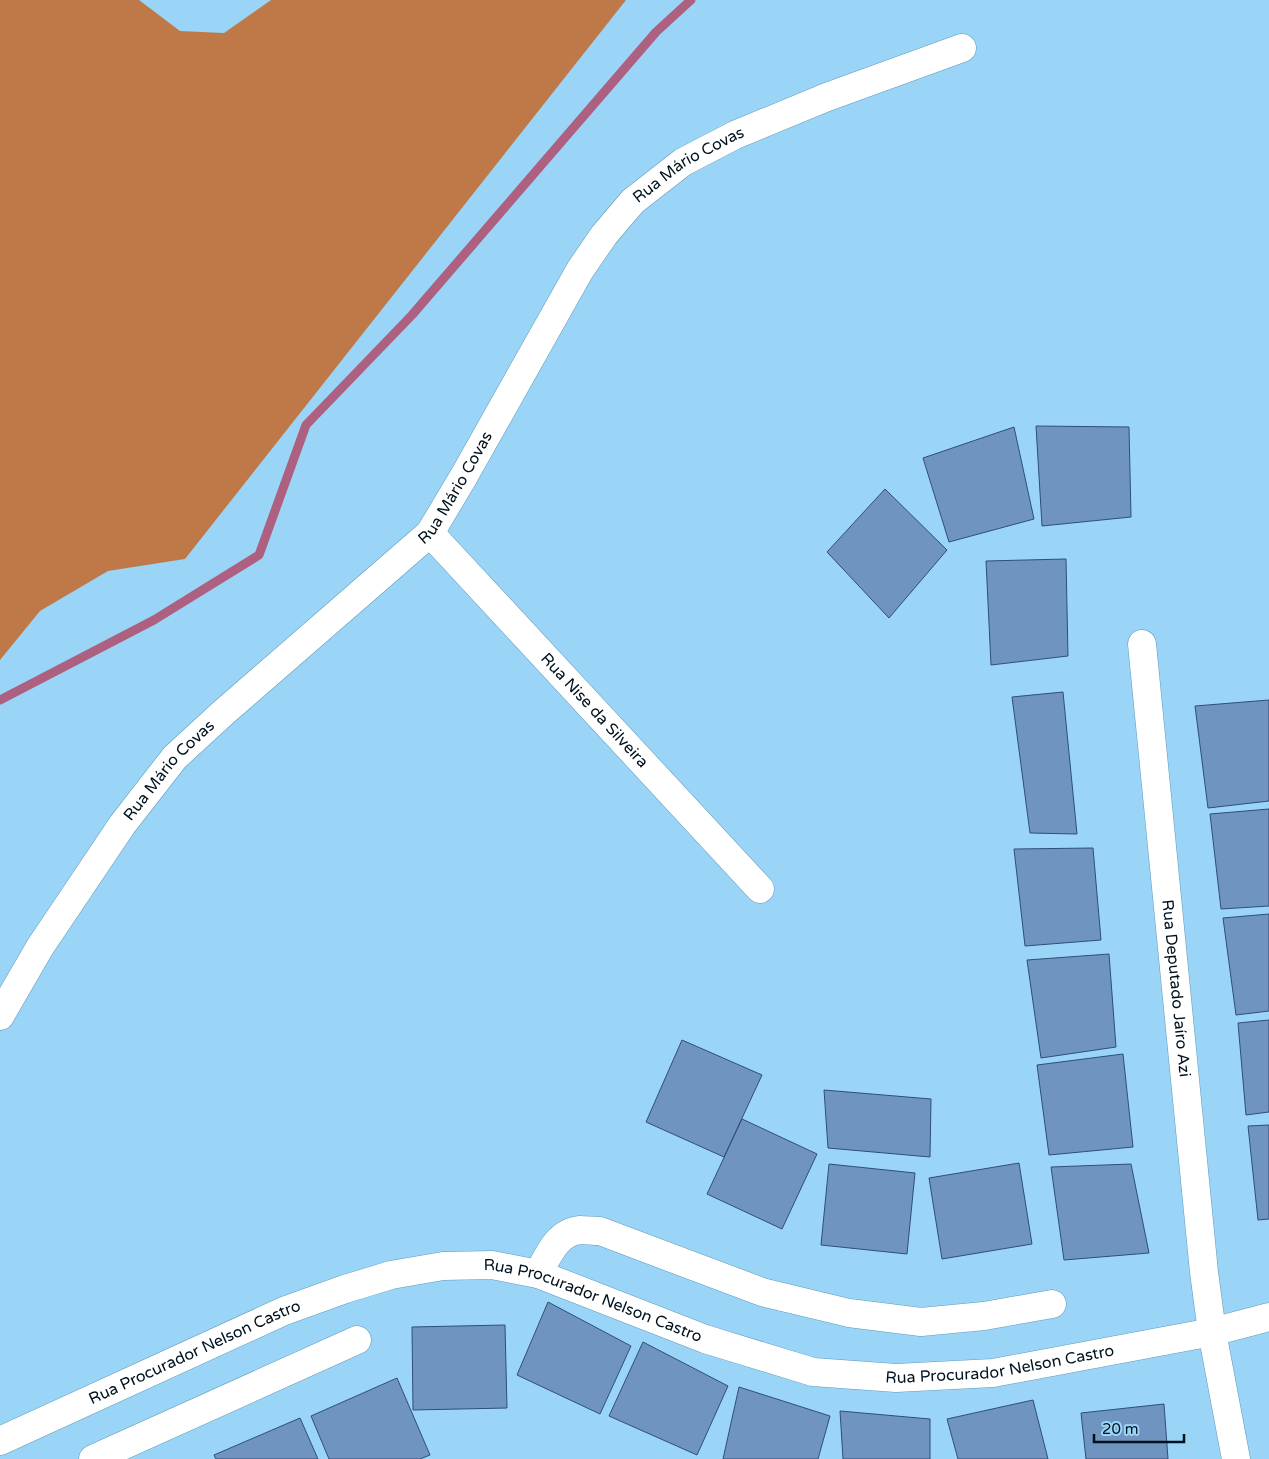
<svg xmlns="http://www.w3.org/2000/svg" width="1269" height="1459" viewBox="0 0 1269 1459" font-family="'Varela Round',sans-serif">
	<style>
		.forest { fill: #bf7949 }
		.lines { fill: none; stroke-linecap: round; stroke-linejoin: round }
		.stream { stroke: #ae6081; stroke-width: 9 }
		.building { fill: #7094c0; stroke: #2e4f77 }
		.minor-casing { stroke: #609aba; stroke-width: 29 }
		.secondary-casing { stroke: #609aba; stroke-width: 29 }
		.minor { stroke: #fff; stroke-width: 28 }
		.secondary { stroke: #fff; stroke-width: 28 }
		.labels { text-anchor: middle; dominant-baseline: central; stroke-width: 4; stroke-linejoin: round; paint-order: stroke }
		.street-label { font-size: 16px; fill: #00121e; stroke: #9ad5f7 }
	</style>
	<rect width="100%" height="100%" fill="#9ad5f7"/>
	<polygon class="forest" points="0,0 139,0 180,31 224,33 271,0 626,0 185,559 108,571 40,611 0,660"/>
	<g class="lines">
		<polyline class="stream" points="0,700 154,620 259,555 306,425 412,315 656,32 691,0"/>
	</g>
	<g class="building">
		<polygon points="1036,426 1129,427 1131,517 1042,526"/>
		<polygon points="1014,427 1034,519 949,542 923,458"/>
		<polygon points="885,489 947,550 889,618 827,552"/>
		<polygon points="1066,559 1068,656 991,665 986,561"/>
		<polygon points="1063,692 1077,834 1030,833 1012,697"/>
		<polygon points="1269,700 1269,801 1208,808 1195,706"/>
		<polygon points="1269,809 1269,906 1221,909 1210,814"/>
		<polygon points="1093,848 1101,940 1025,946 1014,849"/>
		<polygon points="1269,914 1269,1011 1236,1015 1223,918"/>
		<polygon points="1109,954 1116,1047 1041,1058 1027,960"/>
		<polygon points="1269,1020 1269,1112 1246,1115 1238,1023"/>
		<polygon points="682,1040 762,1075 724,1157 646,1122"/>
		<polygon points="1123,1054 1133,1147 1049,1155 1037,1065"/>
		<polygon points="824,1090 931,1099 930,1157 828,1148"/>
		<polygon points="742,1119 817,1154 782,1229 707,1194"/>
		<polygon points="1269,1125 1269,1219 1258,1220 1248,1126"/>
		<polygon points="1019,1163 1032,1244 942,1259 929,1178"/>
		<polygon points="829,1164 915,1173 907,1254 821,1245"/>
		<polygon points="1131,1164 1149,1253 1064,1260 1051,1167"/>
		<polygon points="548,1302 631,1346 600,1414 517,1375"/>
		<polygon points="505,1325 507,1408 413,1410 412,1327"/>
		<polygon points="643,1342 728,1386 697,1455 609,1416"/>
		<polygon points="397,1378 430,1455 420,1459 329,1459 311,1416"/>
		<polygon points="739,1387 830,1416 818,1459 723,1459"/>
		<polygon points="1033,1400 1048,1459 958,1459 947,1419"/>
		<polygon points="1164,1404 1168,1459 1086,1459 1081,1413"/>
		<polygon points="840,1411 930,1419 930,1459 843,1459"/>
		<polygon points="300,1418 318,1459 216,1459 214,1455"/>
	</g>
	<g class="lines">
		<g class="minor-casing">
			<g id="minor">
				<path id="s1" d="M430 533 760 889"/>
				<path id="s2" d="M1142 644 1204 1272 1212 1332 1236 1459"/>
				<path id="s3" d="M0 1016 40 947 122 825 175 757 224 712 430 533 464 476 580 270 604 235 633 201 683 162 735 135 827 97 962 48"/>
				<path d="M538 1274C548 1256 557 1232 580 1230 586 1230 593 1231 600 1231L762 1292 849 1313 921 1322 984 1316 1052 1304"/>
				<polyline points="93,1459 357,1340"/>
			</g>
		</g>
		<g class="secondary-casing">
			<g id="secondary">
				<path id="s4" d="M0 1441 284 1311 345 1289 391 1275 443 1266 492 1265 538 1274 705 1339 813 1372 896 1378 993 1373 1212 1332 1269 1317"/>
			</g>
		</g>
		<use href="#minor" class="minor"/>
		<use href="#secondary" class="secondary"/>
	</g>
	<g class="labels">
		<g class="street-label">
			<text stroke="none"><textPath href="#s3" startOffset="1109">Rua Mário Covas</textPath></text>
			<text stroke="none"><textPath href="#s3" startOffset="704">Rua Mário Covas</textPath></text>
			<text stroke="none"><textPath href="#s1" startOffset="242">Rua Nise da Silveira</textPath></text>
			<text stroke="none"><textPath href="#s3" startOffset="299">Rua Mário Covas</textPath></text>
			<text stroke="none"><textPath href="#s2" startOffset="346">Rua Deputado Jaíro Azi</textPath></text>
			<text stroke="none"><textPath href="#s4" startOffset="634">Rua Procurador Nelson Castro</textPath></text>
			<text stroke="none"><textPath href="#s4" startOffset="214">Rua Procurador Nelson Castro</textPath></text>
			<text stroke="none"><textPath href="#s4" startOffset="1054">Rua Procurador Nelson Castro</textPath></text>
		</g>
	</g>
	<path d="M1094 1434v8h90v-8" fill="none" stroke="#00121e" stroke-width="2.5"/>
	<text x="1102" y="1434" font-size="15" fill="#00121e" stroke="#9ad5f7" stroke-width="4" paint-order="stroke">20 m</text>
</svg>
